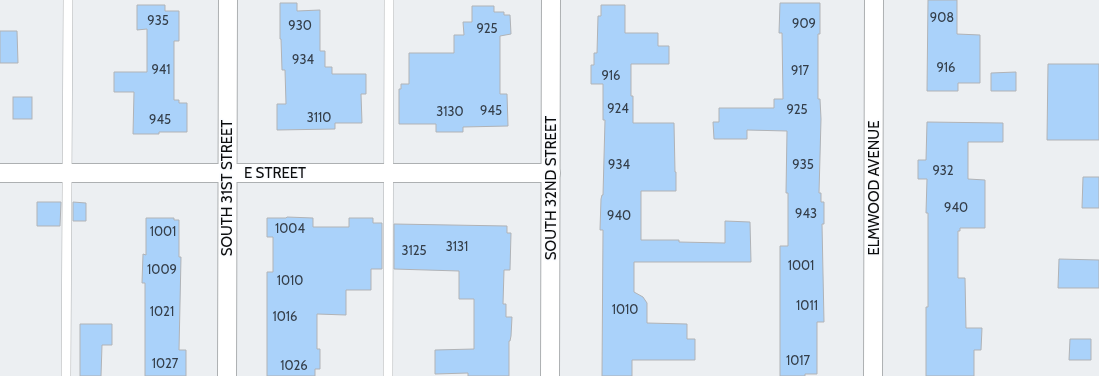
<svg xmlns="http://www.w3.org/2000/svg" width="1099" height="376" viewBox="0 0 1099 376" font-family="Cabin,sans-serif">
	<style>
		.building { fill: #aad2fa; stroke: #b1b3b6 }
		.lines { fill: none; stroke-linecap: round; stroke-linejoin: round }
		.service-casing { stroke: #adb0b2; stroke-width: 10 }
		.minor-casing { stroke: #adb0b2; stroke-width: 20 }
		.service { stroke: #fff; stroke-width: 9 }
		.minor { stroke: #fff; stroke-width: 18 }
		.labels { text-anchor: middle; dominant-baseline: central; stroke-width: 3; stroke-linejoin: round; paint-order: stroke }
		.number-label { font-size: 13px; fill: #343e49 }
		.street-label { font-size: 15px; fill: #0c0d0e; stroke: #fafcff }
	</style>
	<rect width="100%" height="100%" fill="#eceff2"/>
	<g class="building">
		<polygon points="928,0 957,0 957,34 980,35 980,83 958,83 958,91 927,91"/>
		<polygon points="280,3 297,3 297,11 320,10 320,51 325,51 325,67 332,67 332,74 366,74 366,94 361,94 362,123 335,123 335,129 277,130 277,104 286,104 285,70 282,70 281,39 280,39"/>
		<polygon points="780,3 820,3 820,34 818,34 818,99 820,99 821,119 819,193 821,193 821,202 824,202 824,224 822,224 824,322 817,322 817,374 805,374 805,376 780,376 780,246 788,246 788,193 786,193 787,131 747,130 747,139 714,139 713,122 719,122 719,108 774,108 774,99 783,99 782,33 779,33"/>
		<polygon points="137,5 165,5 165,11 179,11 179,41 174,41 174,100 179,100 179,103 187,103 187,132 159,132 159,134 133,134 134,92 114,92 114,72 147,72 147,29 137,30"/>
		<polygon points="601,5 625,5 625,33 658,33 658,46 669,46 669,64 631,64 631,96 633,96 633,123 674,123 675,172 676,172 676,191 641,191 641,240 679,240 679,242 725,243 725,221 750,222 751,262 634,262 634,292 643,297 647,303 647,323 687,324 687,339 695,339 695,360 632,360 632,376 602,376 603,230 600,230 601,199 602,195 603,195 605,120 603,120 603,84 591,84 591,65 594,65 594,53 597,53 598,16 601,16"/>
		<polygon points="472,6 494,6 494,12 504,12 504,15 510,15 511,34 500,36 500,94 507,94 508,126 463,127 463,132 436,132 436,124 399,124 399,89 401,89 401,84 409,84 409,53 454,53 454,35 464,35 463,22 472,22"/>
		<polygon points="0,31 17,31 18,63 0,63"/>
		<polygon points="1048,64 1099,64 1099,140 1047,140"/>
		<polygon points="1016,72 1016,91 991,91 991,73"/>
		<rect x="13" y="97" width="19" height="22"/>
		<polygon points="927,122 1003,123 1003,142 968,142 968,179 985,180 985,228 960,228 960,231 958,231 958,278 965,278 966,328 982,328 981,350 974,350 974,376 926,376 926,307 928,307 928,213 926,213 927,179 918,179 918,160 926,160"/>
		<polygon points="1083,177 1099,177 1099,208 1082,208"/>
		<polygon points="37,202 61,202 60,226 37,226"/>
		<polygon points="73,202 86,203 86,221 73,221"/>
		<polygon points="287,217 313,218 313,227 349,227 349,218 373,218 373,223 382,223 382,269 371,269 371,290 346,290 346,315 317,314 317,349 320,349 320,369 315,369 315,376 267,376 267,272 273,272 273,237 267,237 267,218 286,218"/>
		<polygon points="146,218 174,218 174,220 179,220 179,257 181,257 179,350 186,350 186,376 145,376 145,283 142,283 143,254 146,255"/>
		<polygon points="394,224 507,226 507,233 511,233 510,270 504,270 503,304 506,304 506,317 512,317 511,336 510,341 509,341 509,376 468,376 468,373 435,374 435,350 474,349 474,299 459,299 459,271 394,269"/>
		<polygon points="1059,259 1099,260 1099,288 1058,288"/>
		<polygon points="80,324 112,324 112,345 102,345 101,376 80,376"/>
		<polygon points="1070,339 1091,339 1091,360 1069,360"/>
	</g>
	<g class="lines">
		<g class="service-casing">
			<g id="service">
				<polyline points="66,376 68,0"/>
				<polyline points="388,376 389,0"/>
			</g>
		</g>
		<g class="minor-casing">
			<g id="minor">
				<polyline points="0,173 551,173"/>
				<polyline points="227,376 228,0"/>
				<polyline points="550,376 551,0"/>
				<polyline points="873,376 874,0"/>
			</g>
		</g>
		<use href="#service" class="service"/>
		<use href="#minor" class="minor"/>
	</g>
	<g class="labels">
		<g class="number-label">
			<text x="942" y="17">908</text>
			<text x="158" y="20">935</text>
			<text x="804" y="23">909</text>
			<text x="300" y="25">930</text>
			<text x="487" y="28">925</text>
			<text x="303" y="59">934</text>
			<text x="946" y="67">916</text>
			<text x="161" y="69">941</text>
			<text x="800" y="70">917</text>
			<text x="611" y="75">916</text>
			<text x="618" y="108">924</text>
			<text x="797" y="109">925</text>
			<text x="491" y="110">945</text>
			<text x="450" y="111">3130</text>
			<text x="319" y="117">3110</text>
			<text x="160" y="119">945</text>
			<text x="619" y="164">934</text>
			<text x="803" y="164">935</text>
			<text x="943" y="170">932</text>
			<text x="956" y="207">940</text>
			<text x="806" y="213">943</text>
			<text x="619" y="215">940</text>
			<text x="290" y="228">1004</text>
			<text x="163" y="231">1001</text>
			<text x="457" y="246">3131</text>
			<text x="414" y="250">3125</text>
			<text x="801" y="265">1001</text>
			<text x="162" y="269">1009</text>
			<text x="290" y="280">1010</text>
			<text x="807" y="305">1011</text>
			<text x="625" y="309">1010</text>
			<text x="162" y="311">1021</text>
			<text x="285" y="316">1016</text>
			<text x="798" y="360">1017</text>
			<text x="165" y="363">1027</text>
			<text x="294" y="365">1026</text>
		</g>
		<g class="street-label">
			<text x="275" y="173">E STREET</text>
			<text transform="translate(227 188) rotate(-90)">SOUTH 31ST STREET</text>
			<text transform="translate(551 188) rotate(-90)">SOUTH 32ND STREET</text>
			<text transform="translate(874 188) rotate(-90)">ELMWOOD AVENUE</text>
		</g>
	</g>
</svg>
